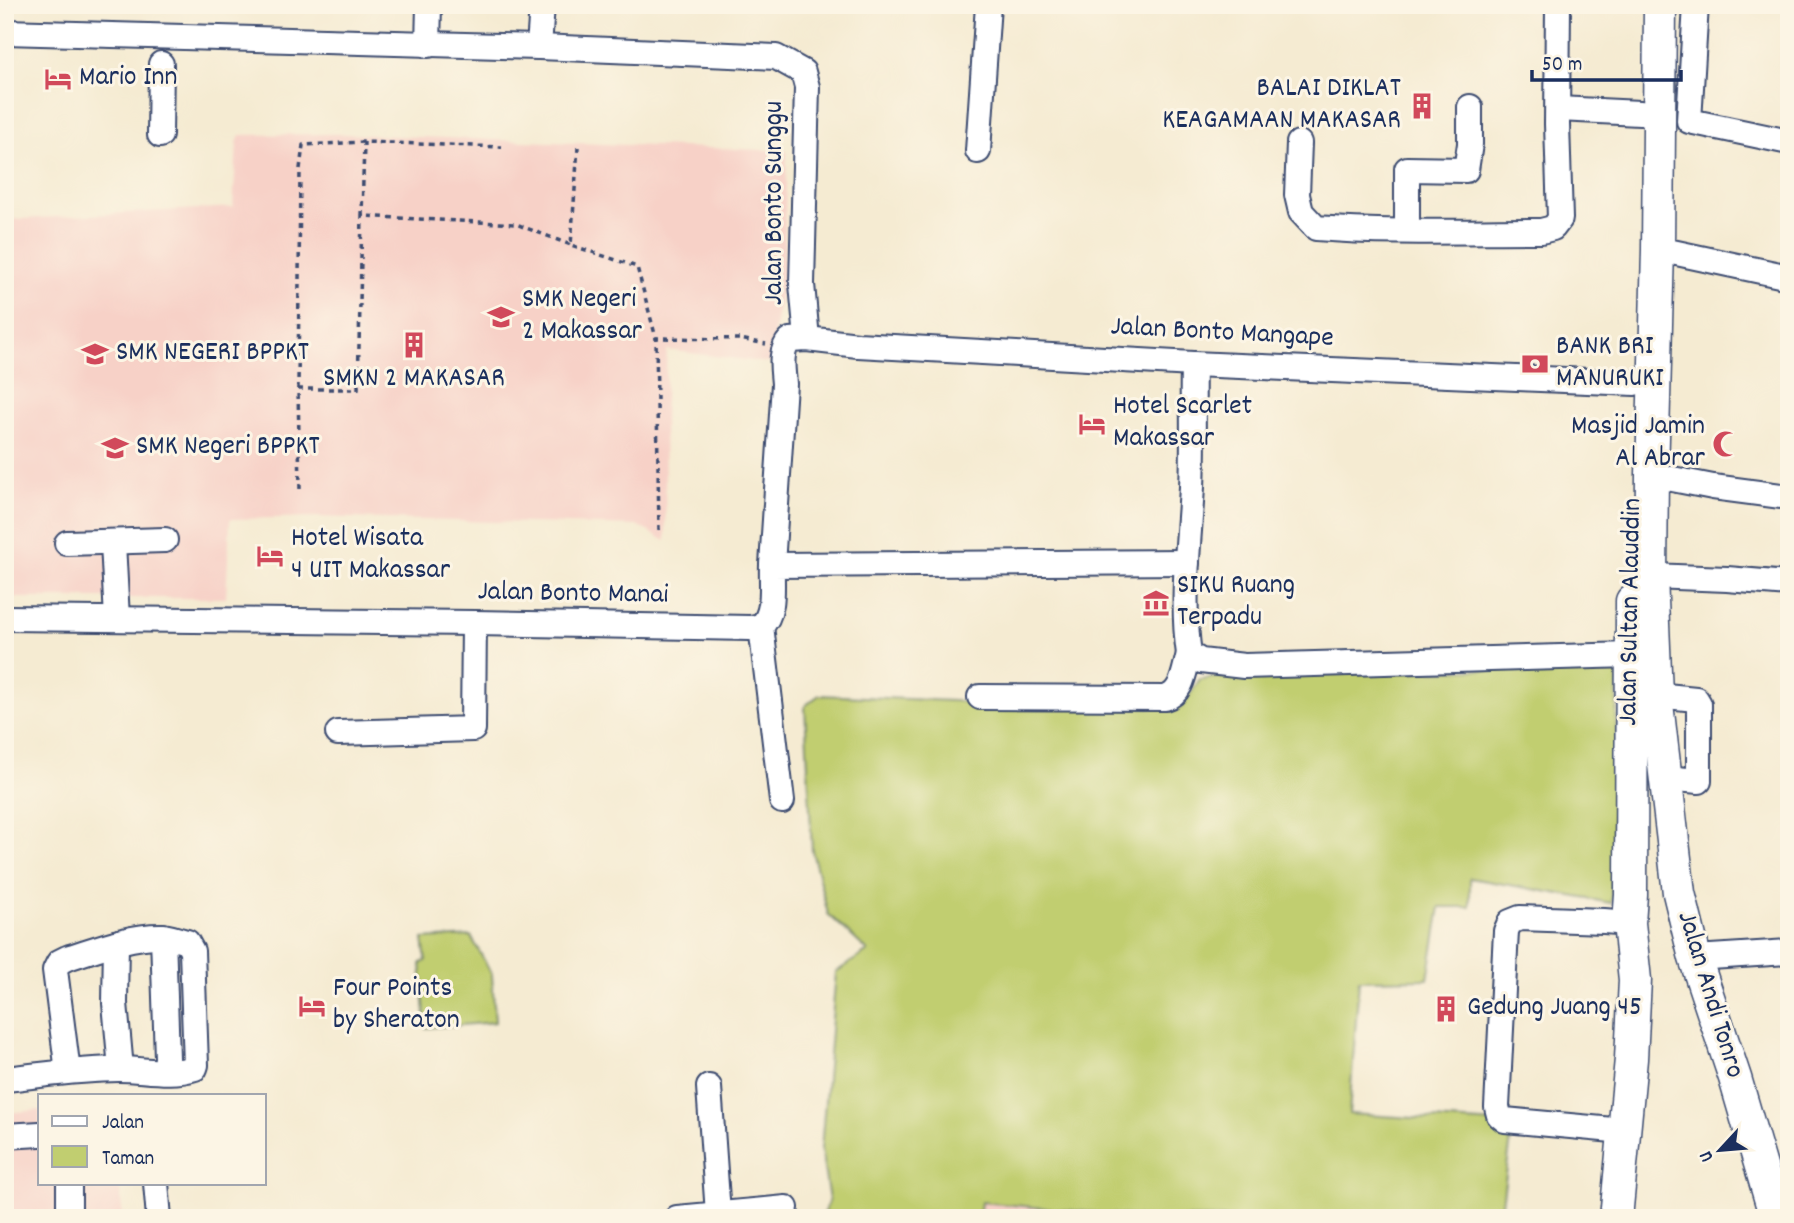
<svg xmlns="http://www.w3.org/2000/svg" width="1794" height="1223" viewBox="0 0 1794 1223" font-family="Dekko,sans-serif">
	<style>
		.built { fill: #f7d1c7 }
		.green { fill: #c1ce70; stroke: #6e7e67; stroke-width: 2 }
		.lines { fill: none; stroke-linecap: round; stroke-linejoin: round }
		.minor-casing { stroke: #3c4b6f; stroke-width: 28 }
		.major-casing { stroke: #3c4b6f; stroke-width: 35 }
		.path { stroke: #3c4b6f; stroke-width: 3.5; stroke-dasharray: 5 5; stroke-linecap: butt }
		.minor { stroke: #fff; stroke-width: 24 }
		.major { stroke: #fff; stroke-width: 32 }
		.labels { text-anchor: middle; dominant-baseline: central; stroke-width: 6; stroke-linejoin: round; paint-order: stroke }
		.poi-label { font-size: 28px; fill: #1b2f5e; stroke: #fcf5e5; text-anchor: start }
		.street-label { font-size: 28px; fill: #1b2f5e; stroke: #fcf5e5 }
	</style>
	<rect width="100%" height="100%" fill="#fcf5e5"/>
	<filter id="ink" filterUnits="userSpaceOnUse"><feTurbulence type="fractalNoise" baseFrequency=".0143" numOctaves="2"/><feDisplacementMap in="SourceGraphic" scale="14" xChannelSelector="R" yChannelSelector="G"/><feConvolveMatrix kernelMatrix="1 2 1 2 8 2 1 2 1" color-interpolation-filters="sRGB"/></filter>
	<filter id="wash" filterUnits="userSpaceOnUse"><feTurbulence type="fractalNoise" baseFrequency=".00686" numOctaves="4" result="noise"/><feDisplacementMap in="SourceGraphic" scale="28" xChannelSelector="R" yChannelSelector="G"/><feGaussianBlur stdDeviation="1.57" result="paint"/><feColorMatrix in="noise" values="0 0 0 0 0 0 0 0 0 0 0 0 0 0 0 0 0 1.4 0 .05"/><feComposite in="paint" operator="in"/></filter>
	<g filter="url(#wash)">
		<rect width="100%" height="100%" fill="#f5ebd2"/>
		<g class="built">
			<polygon points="341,134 787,151 783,281 769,363 667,350 664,420 666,541 638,526 316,517 230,519 226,598 5,598 5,220 233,207 237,143 240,135"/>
			<polygon points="40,1110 40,1183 119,1183 123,1218 5,1218 5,1113"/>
			<polygon points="980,1202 1150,1218 979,1218"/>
		</g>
		<g class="green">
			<polygon points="1618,667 1611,903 1470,878 1470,907 1440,907 1428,979 1359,980 1349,1114 1513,1124 1500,1218 1150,1218 981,1202 979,1218 822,1218 829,1200 821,1149 836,972 868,951 828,914 812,851 805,706 819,695 997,703 1181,708 1200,679 1249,674"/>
			<polygon points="471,936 492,975 495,1022 426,1028 421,963 426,961 423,939"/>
		</g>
	</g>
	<g filter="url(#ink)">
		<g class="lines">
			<g class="minor-casing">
				<g id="minor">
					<polyline points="1696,5 1689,121 1789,142"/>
					<polyline points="5,32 539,47 776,57 803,72 807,87 802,284 807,339"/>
					<polyline points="428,45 429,5"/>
					<polyline points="539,47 542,5"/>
					<polyline points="1558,109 1640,113"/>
					<polyline points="160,135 161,64"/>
					<path d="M1299 143 1297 195 1301 212 1316 228C1390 234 1466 231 1541 231L1553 228 1560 219 1557 124 1558 5"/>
					<polyline points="978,151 988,5"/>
					<polyline points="1407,231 1407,169 1466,170 1470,144 1470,107"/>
					<polyline points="1658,249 1789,277"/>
					<path d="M1193 364C1192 405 1194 446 1192 487 1189 542 1181 600 1189 654L1201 661 1244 666 1631 655"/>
					<polyline points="1652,475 1713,487 1789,497"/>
					<polyline points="67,543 165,540"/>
					<polyline points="113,543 117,619"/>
					<path d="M772 565 784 384C783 370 779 351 790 340L807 339 858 345 1193 364 1635 383"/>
					<polyline points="1651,576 1727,579 1789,584"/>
					<polyline points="5,618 474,623 750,628 761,626"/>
					<polyline points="1656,695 1696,699 1699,704 1699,781 1665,778"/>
					<path d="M980 697 1165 698C1183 693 1184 671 1189 654"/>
					<polyline points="338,733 473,729 474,623"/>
					<path d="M782 801 761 626C776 613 771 584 772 565L1187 562"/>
					<polyline points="163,936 167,1058 165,1071"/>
					<polyline points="116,943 115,1003 121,1069"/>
					<polyline points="1695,958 1789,952"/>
					<path d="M5 1079C43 1075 81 1069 119 1069 144 1069 170 1076 195 1068L196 1065 192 951 187 942C178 940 169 936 160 936 128 936 96 949 67 958L59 962 55 970 68 1072"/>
					<polyline points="709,1087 718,1214"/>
					<polyline points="1624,1131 1505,1120 1499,1115 1497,1107 1506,931 1510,922 1520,918 1604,921 1629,923"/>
					<polyline points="5,1136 40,1134"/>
					<polyline points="156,1183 159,1218"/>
					<polyline points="69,1218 69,1183"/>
					<polyline points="677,1218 786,1208"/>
				</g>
			</g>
			<g class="major-casing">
				<g id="major">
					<polyline points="1660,5 1658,249 1652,475 1651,576 1656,695 1679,893 1695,958 1735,1078 1776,1218"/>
					<polyline points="1616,1218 1631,1059 1635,980 1629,923 1631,895 1632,601"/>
				</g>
			</g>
			<g class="path">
				<polyline points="578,147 571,245 637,267 656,338"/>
				<polyline points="362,216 364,142"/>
				<polyline points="298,389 300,169 303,145 364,142 502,147"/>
				<polyline points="300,489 298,389 358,389 362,216 516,224 571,245"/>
				<polyline points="659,530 656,338 740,339 766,344"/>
			</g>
			<use href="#minor" class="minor"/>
			<use href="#major" class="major"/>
		</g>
	</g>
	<defs>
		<g id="hotel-bare" transform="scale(2.1)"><path d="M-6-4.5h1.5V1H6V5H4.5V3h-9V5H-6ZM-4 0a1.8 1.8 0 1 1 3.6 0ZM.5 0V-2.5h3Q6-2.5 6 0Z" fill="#d1495b" stroke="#fcf5e5" stroke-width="2.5" paint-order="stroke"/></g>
		<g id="building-bare" transform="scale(2.1)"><path d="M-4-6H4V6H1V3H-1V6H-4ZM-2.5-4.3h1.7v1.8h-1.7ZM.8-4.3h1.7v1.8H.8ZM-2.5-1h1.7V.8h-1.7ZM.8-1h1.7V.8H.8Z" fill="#d1495b" stroke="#fcf5e5" stroke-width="2.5" paint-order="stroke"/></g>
		<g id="school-bare" transform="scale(2.1)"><path d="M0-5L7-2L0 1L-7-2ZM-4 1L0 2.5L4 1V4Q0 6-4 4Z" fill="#d1495b" stroke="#fcf5e5" stroke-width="2.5" paint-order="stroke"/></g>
		<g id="bank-bare" transform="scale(2.1)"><path d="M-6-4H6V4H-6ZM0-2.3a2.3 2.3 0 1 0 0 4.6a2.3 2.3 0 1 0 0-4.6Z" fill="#d1495b" stroke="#fcf5e5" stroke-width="2.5" paint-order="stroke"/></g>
		<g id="mosque-bare" transform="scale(2.1)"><path d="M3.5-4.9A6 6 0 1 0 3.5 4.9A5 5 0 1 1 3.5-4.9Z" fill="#d1495b" stroke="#fcf5e5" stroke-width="2.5" paint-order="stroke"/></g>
		<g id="museum-bare" transform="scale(2.1)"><path d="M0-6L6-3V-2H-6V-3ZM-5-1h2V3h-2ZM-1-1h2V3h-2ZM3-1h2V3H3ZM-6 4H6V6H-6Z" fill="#d1495b" stroke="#fcf5e5" stroke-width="2.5" paint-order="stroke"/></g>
	</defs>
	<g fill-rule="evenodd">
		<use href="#hotel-bare" x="58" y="79"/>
		<use href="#building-bare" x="1422" y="106"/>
		<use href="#school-bare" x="501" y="317"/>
		<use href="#building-bare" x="414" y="345"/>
		<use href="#school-bare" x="95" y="354"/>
		<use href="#bank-bare" x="1535" y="364"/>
		<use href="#hotel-bare" x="1092" y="424"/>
		<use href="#mosque-bare" x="1726" y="444"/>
		<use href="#school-bare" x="115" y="448"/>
		<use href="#hotel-bare" x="270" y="556"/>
		<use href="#museum-bare" x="1156" y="603"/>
		<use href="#hotel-bare" x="312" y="1006"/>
		<use href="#building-bare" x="1446" y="1009"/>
	</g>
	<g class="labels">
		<g class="poi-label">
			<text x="79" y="79">Mario Inn</text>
			<text x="1401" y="90" text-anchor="end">BALAI DIKLAT<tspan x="1401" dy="32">KEAGAMAAN MAKASAR</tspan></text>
			<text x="522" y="301">SMK Negeri<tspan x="522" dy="32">2 Makassar</tspan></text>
			<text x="1556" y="348">BANK BRI<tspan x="1556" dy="32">MANURUKI</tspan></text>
			<text x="116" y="354">SMK NEGERI BPPKT</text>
			<text x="414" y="380" text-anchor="middle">SMKN 2 MAKASAR</text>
			<text x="1113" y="408">Hotel Scarlet<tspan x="1113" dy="32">Makassar</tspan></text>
			<text x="1705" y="428" text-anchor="end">Masjid Jamin<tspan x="1705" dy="32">Al Abrar</tspan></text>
			<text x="136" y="448">SMK Negeri BPPKT</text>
			<text x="291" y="540">Hotel Wisata<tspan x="291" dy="32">4 UIT Makassar</tspan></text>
			<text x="1177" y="587">SIKU Ruang<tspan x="1177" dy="32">Terpadu</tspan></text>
			<text x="333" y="990">Four Points<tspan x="333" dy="32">by Sheraton</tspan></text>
			<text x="1467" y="1009">Gedung Juang 45</text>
		</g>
		<g class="street-label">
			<text transform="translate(776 203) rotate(-90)">Jalan Bonto Sunggu</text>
			<text transform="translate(1222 334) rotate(3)">Jalan Bonto Mangape</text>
			<text transform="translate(573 595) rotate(1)">Jalan Bonto Manai</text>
			<text transform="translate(1632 612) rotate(-89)">Jalan Sultan Alauddin</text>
			<text transform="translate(1709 995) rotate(73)">Jalan Andi Tonro</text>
		</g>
	</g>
	<rect width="1794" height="1223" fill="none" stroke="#fcf5e5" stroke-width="28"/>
	<rect x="38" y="1094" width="228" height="91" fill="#fcf5e5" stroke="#a2a6af" stroke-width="2"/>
	<rect x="52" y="1116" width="35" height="10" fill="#ffffff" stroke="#a2a6af" stroke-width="2"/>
	<text x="102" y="1128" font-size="21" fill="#1b2f5e">Jalan</text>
	<rect x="52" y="1146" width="35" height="21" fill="#c1ce70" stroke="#a2a6af" stroke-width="2"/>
	<text x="102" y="1164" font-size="21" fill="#1b2f5e">Taman</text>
	<g transform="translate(1720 1150) rotate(244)" stroke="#fcf5e5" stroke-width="5" paint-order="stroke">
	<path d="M0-5L12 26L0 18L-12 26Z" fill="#1b2f5e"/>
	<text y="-10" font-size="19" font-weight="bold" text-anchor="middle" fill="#1b2f5e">U</text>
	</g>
	<path d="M1532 70v10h149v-10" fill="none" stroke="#1b2f5e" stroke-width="3.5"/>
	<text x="1542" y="70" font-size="21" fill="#1b2f5e" stroke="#fcf5e5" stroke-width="5" paint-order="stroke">50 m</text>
</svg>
